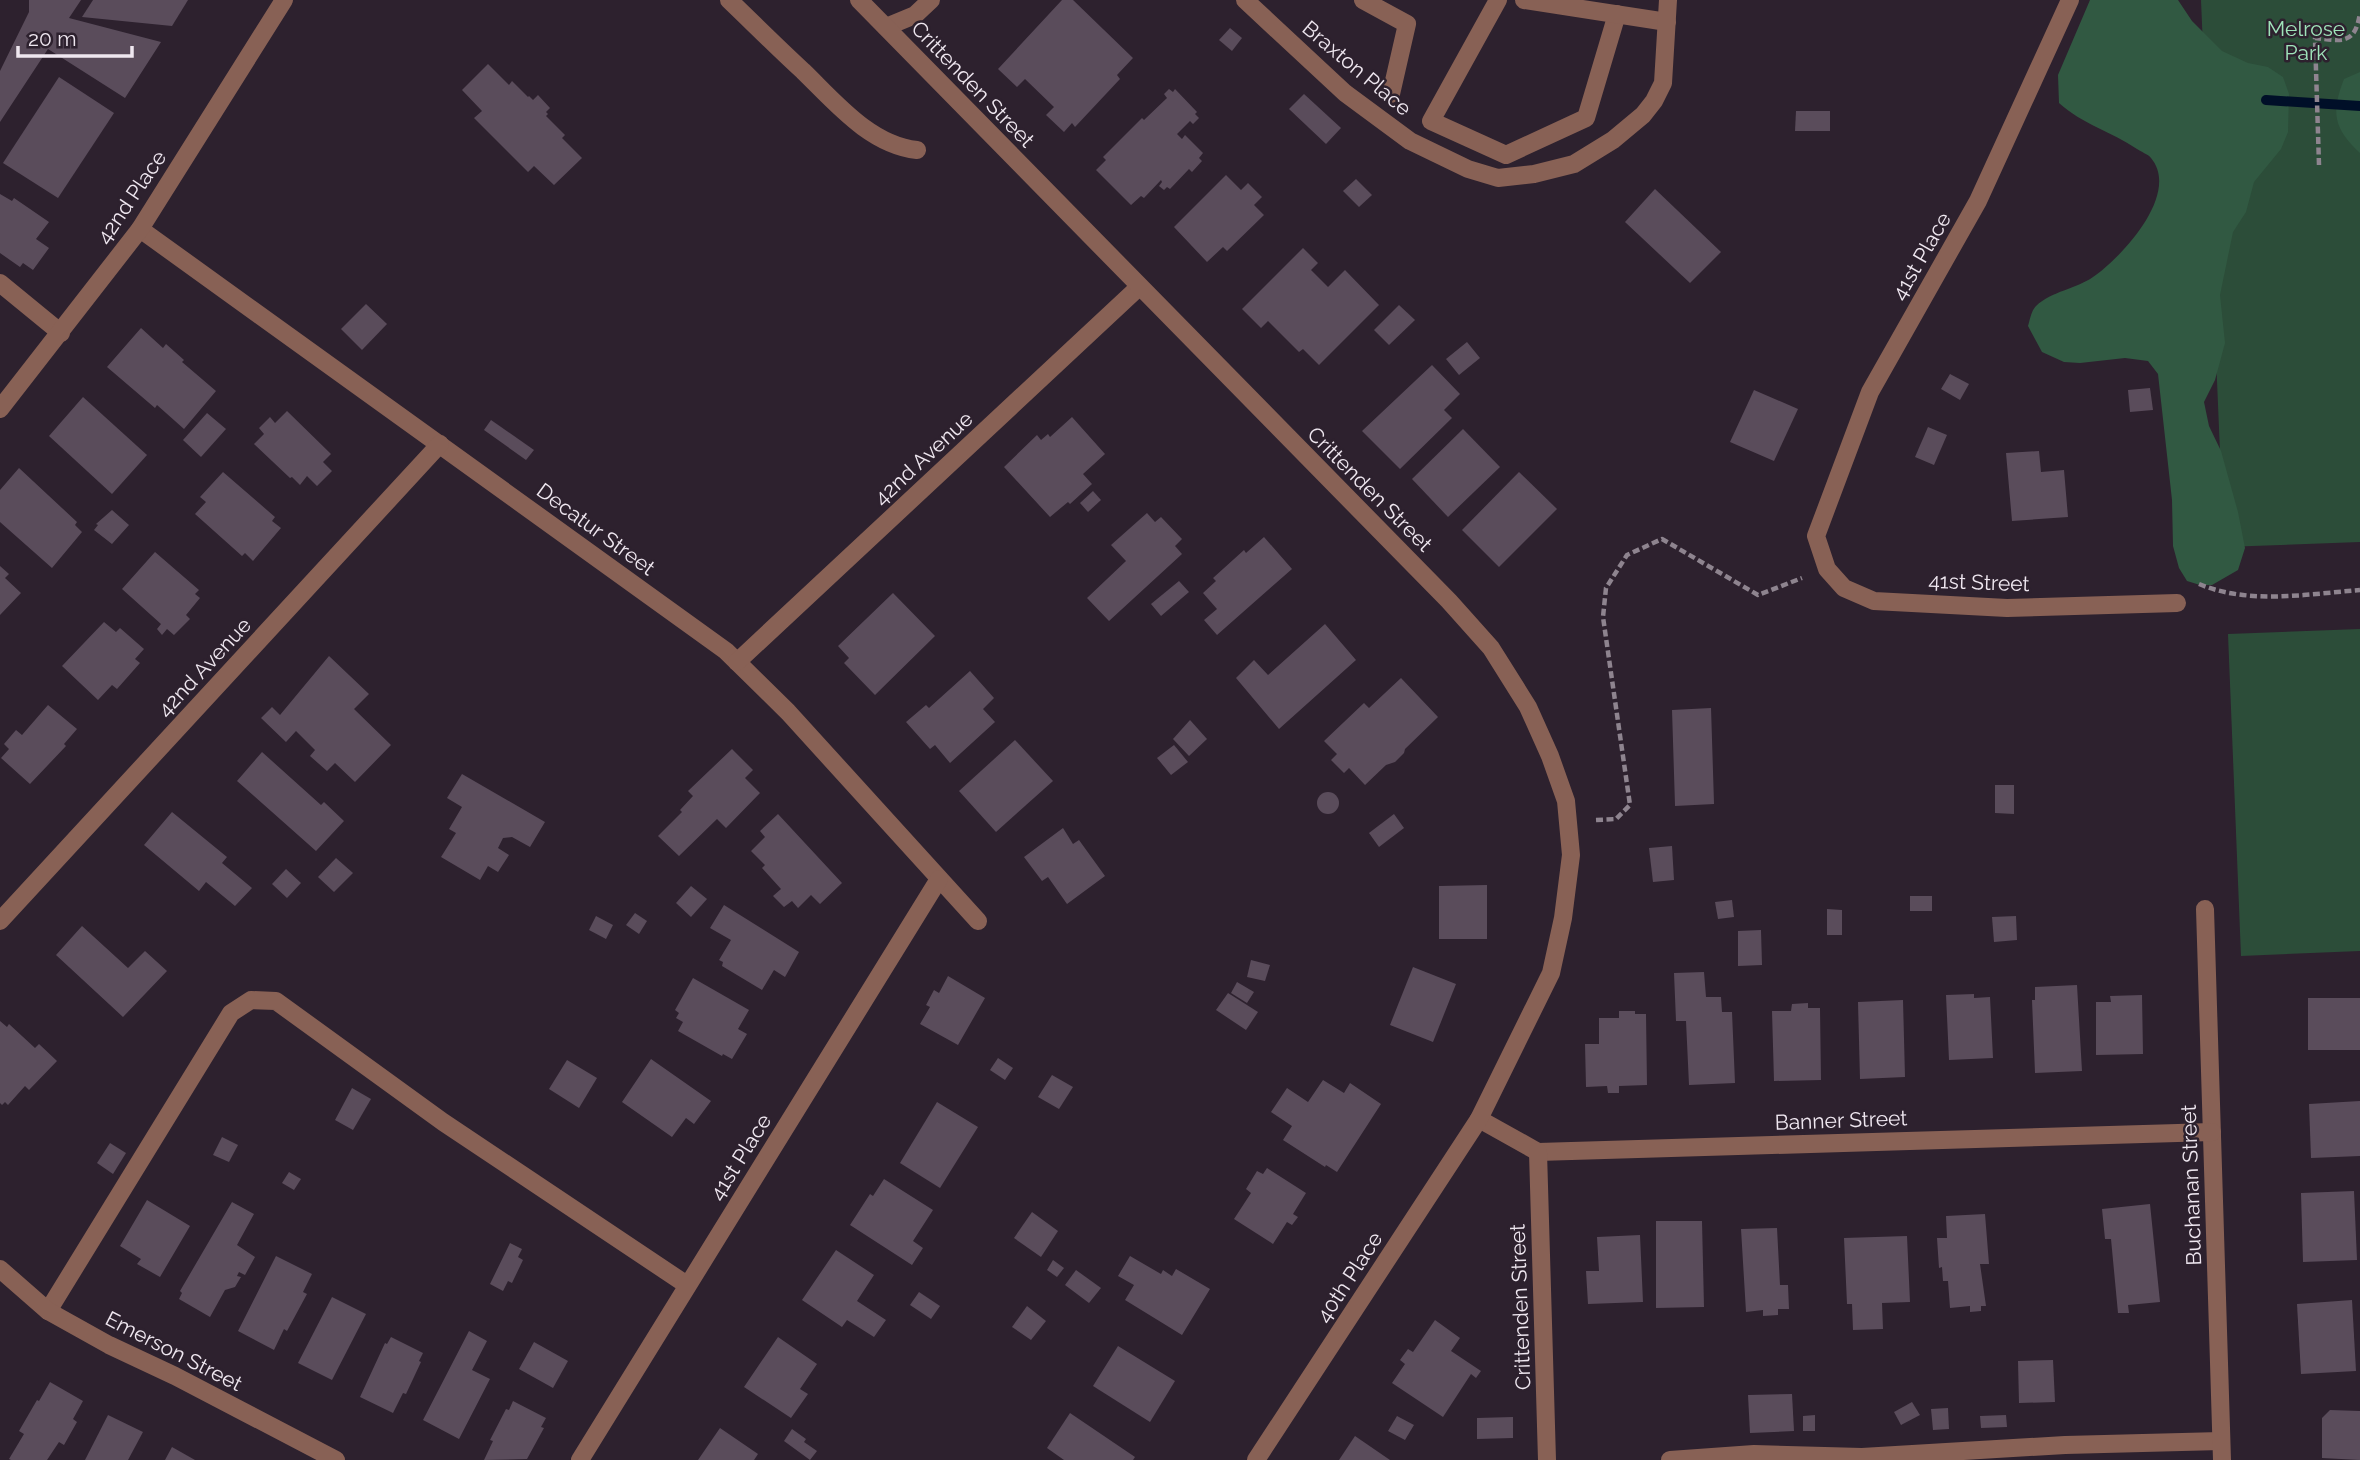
<svg xmlns="http://www.w3.org/2000/svg" width="2360" height="1460" viewBox="0 0 2360 1460" font-family="Raleway,sans-serif">
	<style>
		.green { fill: #2c4d39 }
		.forest { fill: #315942 }
		.lines { fill: none; stroke-linecap: round; stroke-linejoin: round }
		.stream { stroke: #000f28; stroke-width: 10 }
		.building { fill: #5a4c5b }
		.path { stroke: #8e848f; stroke-width: 4.5; stroke-dasharray: 7 3.5; stroke-linecap: butt }
		.service { stroke: #886155; stroke-width: 18 }
		.minor { stroke: #886155; stroke-width: 18 }
		.tertiary { stroke: #886155; stroke-width: 18 }
		.labels { text-anchor: middle; dominant-baseline: central; stroke-width: 5; stroke-linejoin: round; paint-order: stroke }
		.park-label { font-size: 21px; fill: #9fe3ba; stroke: #2d212e }
		.street-label { font-size: 21px; fill: #efe7f0; stroke: #2d212e }
	</style>
	<rect width="100%" height="100%" fill="#2d212e"/>
	<g class="green">
		<polygon points="2201,0 2360,0 2360,542 2224,547"/>
		<polygon points="2360,629 2360,951 2241,956 2228,634"/>
	</g>
	<g class="forest">
		<path d="M2090 0H2178L2192 21 2222 51 2248 63 2268 67 2283 77 2289 94 2288 132 2281 149 2254 182 2246 212 2233 232 2220 295 2225 343 2215 380 2204 402 2209 426 2221 451 2238 512 2245 548 2238 570 2212 585H2200L2187 581 2179 568 2173 546 2172 500 2158 374 2148 361 2125 358 2080 363 2064 362 2042 352 2028 326C2030 320 2031 311 2036 306 2052 291 2076 289 2093 277 2121 258 2181 194 2151 158 2148 154 2141 152 2137 149 2112 132 2082 124 2059 103L2058 75Z"/>
		<path d="M2360 72V153C2333 128 2331 112 2344 79Z"/>
	</g>
	<g class="lines">
		<polyline class="stream" points="2266,100 2360,106"/>
	</g>
	<g class="building">
		<polygon points="29,0 81,0 69,18 161,42 125,98 48,49 0,122 0,71 29,12"/>
		<polygon points="93,0 188,0 172,26 82,17"/>
		<polygon points="1062,0 1073,0 1133,58 1117,75 1120,79 1075,127 1072,123 1064,132 1046,115 1054,107 1025,79 1017,87 998,69"/>
		<polygon points="1230,28 1242,38 1232,51 1219,40"/>
		<polygon points="488,64 509,85 512,81 528,97 529,96 533,100 538,95 550,108 546,112 548,114 546,116 565,135 562,138 582,158 554,185 534,166 528,172 474,118 482,111 462,90"/>
		<polygon points="59,77 114,113 58,198 3,163"/>
		<polygon points="1169,89 1173,92 1175,89 1197,112 1195,114 1199,118 1193,124 1190,121 1177,134 1182,139 1185,135 1203,153 1199,158 1202,161 1192,172 1189,169 1170,189 1167,187 1164,190 1159,186 1162,182 1161,180 1144,198 1141,196 1131,205 1096,170 1106,160 1103,157 1142,118 1144,120 1167,98 1164,94"/>
		<polygon points="1304,94 1341,128 1326,144 1289,109"/>
		<polygon points="1796,111 1830,111 1830,131 1795,131"/>
		<polygon points="1226,175 1241,190 1248,183 1262,197 1254,205 1264,215 1227,251 1223,247 1207,262 1174,227"/>
		<polygon points="1356,179 1372,195 1359,207 1343,191"/>
		<polygon points="1655,189 1721,252 1690,283 1625,222"/>
		<polygon points="0,194 12,201 14,198 49,222 36,239 49,248 33,270 23,263 20,267 0,253"/>
		<polygon points="1303,248 1318,263 1311,270 1328,287 1345,270 1379,305 1319,365 1303,349 1299,352 1268,321 1261,328 1242,309"/>
		<polygon points="366,304 387,324 362,350 341,329"/>
		<polygon points="1399,305 1415,320 1389,345 1374,330"/>
		<polygon points="141,328 163,348 166,344 184,360 182,362 216,391 184,429 157,405 155,408 107,367"/>
		<polygon points="1467,342 1480,358 1459,375 1446,359"/>
		<polygon points="1432,365 1460,394 1444,410 1452,418 1400,469 1362,431"/>
		<polygon points="1950,374 1969,384 1960,400 1941,389"/>
		<polygon points="2150,388 2153,410 2130,412 2128,390"/>
		<polygon points="1754,390 1798,409 1774,461 1730,442"/>
		<polygon points="83,397 147,455 112,494 49,436"/>
		<polygon points="287,411 331,454 323,462 332,471 317,486 307,476 300,485 292,477 290,478 254,444 264,434 259,428 270,417 275,423"/>
		<polygon points="207,413 226,429 201,457 183,440"/>
		<polygon points="1072,417 1105,454 1083,474 1092,484 1070,504 1068,502 1050,517 1004,467 1037,435 1041,440 1048,434 1050,437"/>
		<polygon points="491,420 534,450 526,460 484,430"/>
		<polygon points="1928,427 1947,435 1934,465 1915,457"/>
		<polygon points="1463,429 1500,467 1448,517 1412,479"/>
		<polygon points="2039,451 2041,472 2064,470 2068,517 2012,521 2006,453"/>
		<polygon points="19,468 77,522 75,525 82,532 52,568 0,522 0,490"/>
		<polygon points="223,472 275,517 272,521 281,528 253,561 245,553 242,556 195,514 206,502 200,497"/>
		<polygon points="1519,472 1557,509 1499,567 1462,530"/>
		<polygon points="1093,491 1101,500 1088,512 1080,503"/>
		<polygon points="112,510 129,525 112,544 94,530 98,525 96,524"/>
		<polygon points="1147,513 1155,522 1161,517 1182,539 1175,546 1182,554 1109,621 1087,598 1126,561 1111,545"/>
		<polygon points="1264,537 1292,569 1217,635 1204,620 1217,609 1203,593 1216,581 1213,578 1244,550 1246,553"/>
		<polygon points="155,552 199,590 195,594 200,598 186,615 190,619 174,635 167,629 162,635 157,629 161,624 122,589"/>
		<polygon points="0,566 9,574 5,578 21,593 0,615"/>
		<polygon points="1179,581 1189,592 1161,616 1151,604"/>
		<polygon points="893,593 935,636 875,695 844,663 849,658 838,646"/>
		<polygon points="104,622 116,632 120,628 144,649 135,659 140,663 117,689 112,685 98,700 62,666"/>
		<polygon points="1325,624 1356,660 1279,729 1236,678 1254,660 1268,675"/>
		<polygon points="329,656 369,694 354,709 391,745 355,782 335,763 327,771 310,756 315,750 296,731 286,742 261,718 272,707 280,715"/>
		<polygon points="970,671 994,698 983,709 995,722 950,763 935,745 930,749 906,722 926,705 929,708"/>
		<polygon points="1401,678 1438,717 1405,749 1404,753 1395,762 1386,765 1365,785 1349,768 1344,773 1331,760 1337,754 1324,741 1364,703 1369,708"/>
		<polygon points="48,705 77,729 64,744 66,746 30,784 1,758 9,749 4,744 16,730 22,735"/>
		<polygon points="1711,708 1714,804 1675,806 1672,710"/>
		<polygon points="1190,720 1207,739 1189,756 1173,739"/>
		<polygon points="1015,740 1053,781 996,832 959,791"/>
		<polygon points="1174,745 1188,762 1171,775 1157,758"/>
		<polygon points="732,749 753,770 745,778 760,793 726,828 717,819 679,856 658,836 682,812 680,810 693,796 688,791"/>
		<polygon points="262,752 321,805 324,802 344,821 316,851 237,781"/>
		<polygon points="462,774 545,822 530,847 512,837 503,838 498,848 509,855 498,872 488,866 480,880 441,857 456,833 449,829 462,807 447,798"/>
		<polygon points="1995,785 2014,785 2014,814 1995,813"/>
		<circle cx="1328" cy="803" r="11"/>
		<polygon points="172,812 227,857 222,863 252,888 235,906 206,882 199,891 144,845"/>
		<polygon points="778,814 842,883 820,904 811,895 798,908 792,901 784,907 773,896 781,889 762,868 765,865 751,851 765,837 760,831"/>
		<polygon points="1394,814 1404,828 1379,847 1369,833"/>
		<polygon points="1063,828 1073,844 1079,840 1105,876 1067,904 1048,877 1042,881 1024,857"/>
		<polygon points="1672,846 1674,880 1653,882 1649,848"/>
		<polygon points="336,858 353,873 334,892 318,877"/>
		<polygon points="286,869 301,883 287,898 272,884"/>
		<polygon points="1487,885 1487,939 1439,939 1439,886"/>
		<polygon points="691,886 707,899 691,917 676,903"/>
		<rect x="1910" y="896" width="22" height="15"/>
		<polygon points="1732,900 1734,917 1718,919 1715,902"/>
		<polygon points="724,905 799,952 785,977 774,970 762,990 722,966 723,962 719,960 731,940 710,928"/>
		<polygon points="1827,909 1842,910 1842,935 1827,935"/>
		<polygon points="635,913 647,921 639,934 626,925"/>
		<polygon points="596,916 613,925 606,939 589,930"/>
		<polygon points="2016,916 2017,940 1994,942 1992,917"/>
		<polygon points="82,926 128,968 145,951 167,971 123,1017 56,955"/>
		<polygon points="1761,930 1762,965 1738,966 1738,931"/>
		<polygon points="1251,960 1270,965 1265,981 1247,977"/>
		<polygon points="1413,967 1456,984 1433,1042 1390,1025"/>
		<polygon points="1704,972 1706,997 1721,997 1722,1012 1732,1012 1735,1083 1689,1085 1686,1021 1676,1021 1674,973"/>
		<polygon points="948,976 985,998 958,1045 920,1024 930,1007 926,1005 934,990 939,993"/>
		<polygon points="693,978 749,1010 738,1029 747,1034 732,1059 723,1054 722,1056 678,1031 683,1022 676,1018 679,1013 675,1010"/>
		<polygon points="1237,982 1254,992 1247,1003 1231,993"/>
		<polygon points="2077,985 2082,1071 2035,1073 2032,1000 2035,1000 2035,987"/>
		<polygon points="1228,993 1258,1012 1246,1030 1216,1010"/>
		<polygon points="1974,994 1974,998 1990,997 1993,1058 1949,1060 1946,995"/>
		<polygon points="2142,995 2143,1054 2096,1055 2096,1002 2111,1002 2110,996"/>
		<rect x="2308" y="998" width="52" height="52"/>
		<polygon points="1903,1000 1905,1077 1860,1079 1858,1002"/>
		<polygon points="1808,1003 1808,1008 1820,1008 1821,1080 1774,1081 1772,1011 1791,1011 1792,1004"/>
		<polygon points="1619,1011 1635,1011 1635,1014 1646,1014 1647,1085 1619,1086 1619,1093 1608,1093 1607,1086 1586,1087 1585,1044 1599,1044 1599,1018 1619,1018"/>
		<polygon points="0,1021 7,1027 9,1024 35,1048 39,1044 57,1061 29,1090 25,1086 8,1105 5,1102 2,1105 0,1103"/>
		<polygon points="998,1058 1013,1068 1005,1080 990,1070"/>
		<polygon points="651,1059 711,1101 694,1124 686,1118 672,1137 622,1102"/>
		<polygon points="567,1060 597,1078 579,1108 549,1089"/>
		<polygon points="1052,1075 1073,1087 1059,1109 1038,1097"/>
		<polygon points="1323,1080 1344,1093 1350,1083 1381,1104 1337,1172 1326,1165 1325,1167 1283,1140 1292,1126 1271,1112 1287,1088 1308,1102"/>
		<polygon points="352,1088 371,1099 353,1130 335,1120"/>
		<polygon points="2360,1101 2360,1156 2311,1158 2309,1104"/>
		<polygon points="937,1102 978,1127 940,1188 900,1163"/>
		<polygon points="222,1137 238,1145 229,1162 213,1155"/>
		<polygon points="110,1143 126,1153 113,1174 97,1163"/>
		<polygon points="1267,1168 1306,1193 1293,1214 1298,1217 1292,1225 1287,1222 1273,1244 1234,1219 1251,1193 1246,1189 1257,1171 1263,1174"/>
		<polygon points="289,1172 301,1179 294,1190 282,1183"/>
		<polygon points="884,1179 933,1210 913,1241 923,1248 912,1265 850,1225 870,1194 873,1196"/>
		<polygon points="2354,1191 2357,1260 2303,1262 2301,1193"/>
		<polygon points="147,1200 190,1226 160,1277 137,1264 141,1259 120,1246"/>
		<polygon points="232,1202 254,1214 237,1245 255,1257 245,1275 239,1272 237,1276 241,1277 235,1287 225,1290 210,1317 179,1299 182,1293 180,1291"/>
		<polygon points="2150,1204 2160,1302 2128,1305 2129,1313 2118,1313 2111,1239 2105,1239 2102,1209"/>
		<polygon points="1032,1212 1058,1231 1041,1257 1014,1238"/>
		<polygon points="1985,1214 1989,1264 1980,1264 1986,1306 1981,1306 1981,1311 1970,1312 1970,1306 1950,1308 1948,1281 1943,1281 1942,1267 1939,1268 1937,1238 1947,1238 1946,1216"/>
		<polygon points="1656,1221 1702,1221 1704,1307 1656,1308"/>
		<polygon points="1777,1228 1780,1285 1788,1285 1789,1309 1778,1309 1778,1315 1763,1316 1763,1310 1746,1312 1741,1229"/>
		<polygon points="1640,1235 1643,1302 1588,1304 1586,1271 1599,1271 1597,1237"/>
		<polygon points="1907,1236 1910,1302 1882,1303 1883,1329 1853,1330 1852,1304 1847,1304 1844,1238"/>
		<polygon points="510,1243 522,1249 518,1257 523,1260 512,1283 508,1281 503,1291 490,1284"/>
		<polygon points="836,1250 874,1275 857,1301 886,1320 874,1337 847,1320 842,1327 802,1300"/>
		<polygon points="276,1256 312,1274 303,1292 307,1294 287,1331 284,1329 274,1350 238,1331"/>
		<polygon points="1130,1256 1161,1274 1163,1270 1172,1276 1176,1269 1210,1289 1182,1335 1125,1300 1134,1285 1118,1276"/>
		<polygon points="1053,1260 1064,1268 1057,1277 1047,1270"/>
		<polygon points="1076,1270 1101,1288 1089,1303 1065,1285"/>
		<polygon points="919,1292 940,1306 931,1319 910,1305"/>
		<polygon points="332,1297 366,1314 332,1380 298,1363"/>
		<polygon points="2352,1300 2356,1371 2301,1374 2297,1304"/>
		<polygon points="1027,1306 1046,1321 1031,1340 1012,1327"/>
		<polygon points="1435,1320 1460,1338 1451,1351 1481,1371 1476,1378 1471,1374 1443,1417 1392,1383 1405,1364 1400,1360 1408,1349 1413,1352"/>
		<polygon points="469,1331 487,1341 472,1370 490,1379 459,1439 423,1420"/>
		<polygon points="391,1337 423,1353 419,1361 421,1362 406,1394 403,1393 393,1413 360,1397 385,1343 387,1344"/>
		<polygon points="778,1337 817,1364 800,1389 808,1394 791,1418 744,1387"/>
		<polygon points="534,1342 568,1361 553,1388 519,1369"/>
		<polygon points="1118,1346 1175,1381 1150,1422 1093,1386"/>
		<polygon points="2053,1360 2055,1402 2019,1403 2018,1361"/>
		<polygon points="50,1382 83,1401 73,1419 77,1422 64,1445 59,1442 47,1460 11,1460 9,1459 24,1434 19,1431 37,1400 39,1401"/>
		<polygon points="1792,1394 1794,1431 1750,1433 1748,1395"/>
		<polygon points="513,1401 546,1418 541,1427 544,1428 527,1459 484,1460 493,1441 490,1440 506,1409 509,1410"/>
		<polygon points="1912,1402 1920,1415 1901,1425 1894,1412"/>
		<polygon points="1948,1408 1949,1429 1933,1430 1931,1409"/>
		<polygon points="2330,1410 2360,1411 2360,1460 2322,1458 2322,1418"/>
		<polygon points="1070,1413 1135,1457 1133,1460 1064,1460 1047,1448"/>
		<polygon points="108,1415 143,1432 128,1460 85,1460"/>
		<polygon points="1815,1415 1815,1431 1803,1431 1803,1416"/>
		<polygon points="2006,1415 2007,1427 1981,1428 1980,1416"/>
		<polygon points="1397,1416 1414,1425 1405,1440 1388,1431"/>
		<polygon points="1513,1417 1513,1438 1477,1439 1477,1418"/>
		<polygon points="720,1428 758,1454 754,1460 698,1460"/>
		<polygon points="792,1429 806,1439 804,1442 817,1451 810,1460 784,1441"/>
		<polygon points="1355,1436 1390,1460 1339,1460"/>
		<polygon points="172,1447 195,1460 165,1460"/>
	</g>
	<g class="lines">
		<g class="path">
			<path d="M2319 165 2315 38C2343 41 2355 45 2360 13"/>
			<path d="M2199 584C2249 605 2307 594 2360 590"/>
			<polyline points="1596,820 1616,819 1630,805 1603,617 1606,588 1627,555 1662,539 1758,595 1802,578"/>
		</g>
		<g class="service">
			<path d="M729 0C754 24 778 48 803 71 835 102 870 145 917 150"/>
			<polyline points="1363,0 1407,24 1391,94"/>
			<polyline points="1498,0 1431,121 1506,155 1586,118 1617,14"/>
			<polyline points="1524,0 1667,22"/>
			<polyline points="886,27 915,15 931,0"/>
			<polyline points="0,283 61,333"/>
			<polyline points="48,1311 231,1013 251,1000 276,1001 443,1122 687,1285"/>
			<polyline points="1670,1460 1754,1454 1862,1457 2065,1445 2221,1441"/>
		</g>
		<g class="minor">
			<polyline points="1245,0 1345,93 1410,141 1468,169 1498,178 1534,174 1574,164 1613,140 1643,115 1654,101 1663,83 1668,0"/>
			<polyline points="2070,0 1978,201 1870,392 1816,536 1827,569 1844,588 1874,601 2007,608 2177,603"/>
			<polyline points="140,229 726,651 788,712 978,921"/>
			<polyline points="0,409 140,229 284,0"/>
			<polyline points="737,662 1139,287"/>
			<polyline points="2205,909 2222,1460"/>
			<polyline points="0,921 440,444"/>
			<polyline points="1479,1119 1538,1152 2212,1132"/>
			<polyline points="1538,1152 1547,1460"/>
			<polyline points="0,1269 48,1311 109,1345 175,1376 336,1460"/>
			<polyline points="580,1460 939,879"/>
		</g>
		<polyline class="tertiary" points="859,0 1449,601 1491,648 1528,707 1550,756 1566,801 1571,855 1563,918 1551,973 1479,1119 1256,1460"/>
	</g>
	<g class="labels">
		<g class="park-label">
			<text x="2306" y="28">Melrose<tspan x="2306" dy="24">Park</tspan></text>
		</g>
		<g class="street-label">
			<text transform="translate(1357 68) rotate(40)">Braxton Place</text>
			<text transform="translate(973 84) rotate(46)">Crittenden Street</text>
			<text transform="translate(131 197) rotate(-56)">42nd Place</text>
			<text transform="translate(1921 256) rotate(-60)">41st Place</text>
			<text transform="translate(923 458) rotate(-43)">42nd Avenue</text>
			<text transform="translate(1370 489) rotate(45)">Crittenden Street</text>
			<text transform="translate(596 529) rotate(36)">Decatur Street</text>
			<text transform="translate(1979 582) rotate(2)">41st Street</text>
			<text transform="translate(204 667) rotate(-47)">42nd Avenue</text>
			<text transform="translate(1841 1120) rotate(-2)">Banner Street</text>
			<text transform="translate(740 1157) rotate(-58)">41st Place</text>
			<text transform="translate(2191 1185) rotate(-92)">Buchanan Street</text>
			<text transform="translate(1349 1277) rotate(-57)">40th Place</text>
			<text transform="translate(1520 1307) rotate(-92)">Crittenden Street</text>
			<text transform="translate(174 1351) rotate(27)">Emerson Street</text>
		</g>
	</g>
	<path d="M18 46v10h114v-10" fill="none" stroke="#efe7f0" stroke-width="3.5"/>
	<text x="28" y="46" font-size="21" fill="#efe7f0" stroke="#2d212e" stroke-width="5" paint-order="stroke">20 m</text>
</svg>
